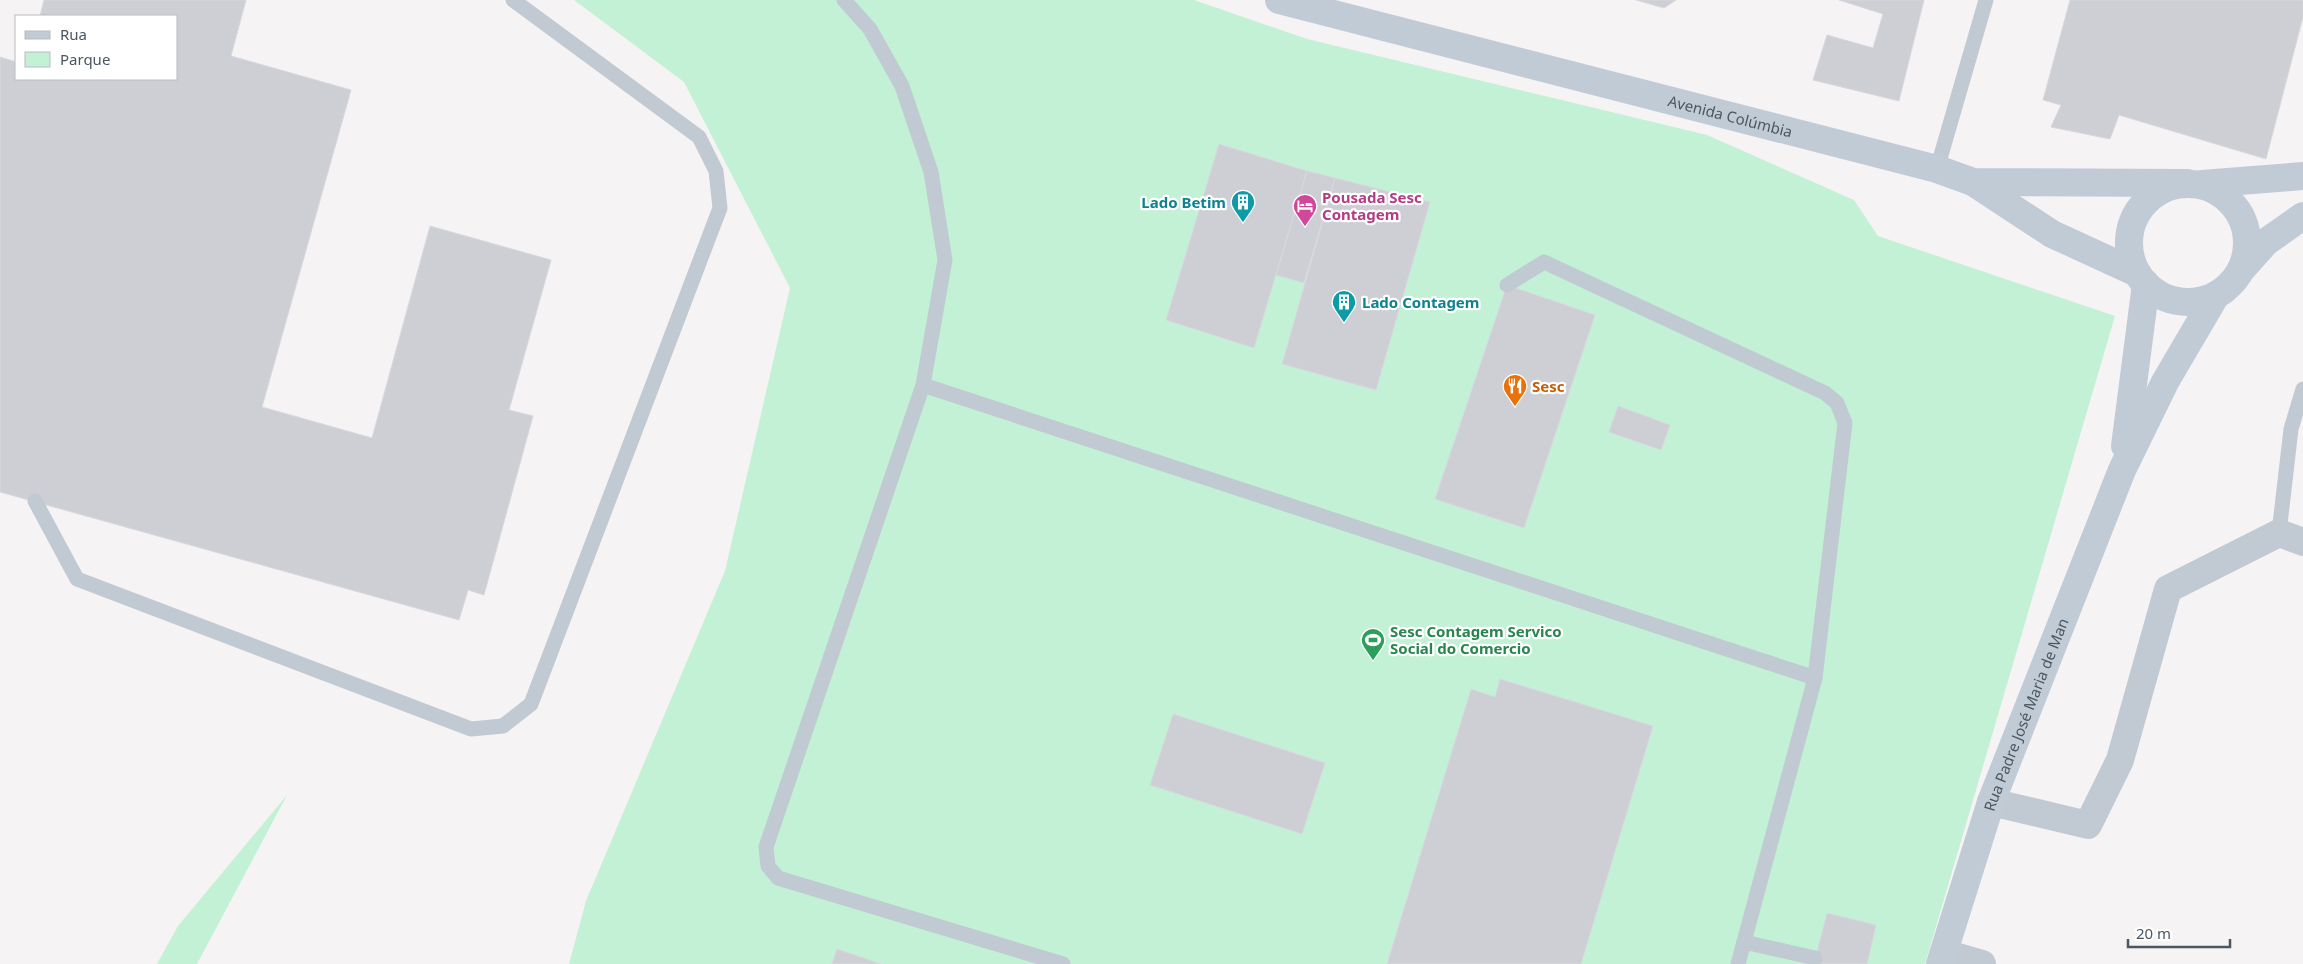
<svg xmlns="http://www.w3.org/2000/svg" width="2303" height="964" viewBox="0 0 2303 964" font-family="'Noto Sans',sans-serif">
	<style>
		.green { fill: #c3f1d5 }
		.building { fill: #cdcfd5; stroke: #d7d9de }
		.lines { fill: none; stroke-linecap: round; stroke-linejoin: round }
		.lane { stroke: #c1cad2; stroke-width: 15 }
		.street { stroke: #c1cad2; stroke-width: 28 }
		.secondary { stroke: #c1cbd6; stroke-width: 28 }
		.labels { text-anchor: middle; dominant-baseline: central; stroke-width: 4.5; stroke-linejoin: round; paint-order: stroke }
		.street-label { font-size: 15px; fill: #4a5661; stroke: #fff }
		.hotel-label { font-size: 15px; font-weight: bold; fill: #b23c85; stroke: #fff; text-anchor: start }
		.culture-label { font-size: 15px; font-weight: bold; fill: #0d838f; stroke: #fff; text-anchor: end }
		.food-label { font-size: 15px; font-weight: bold; fill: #c56008; stroke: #fff; text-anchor: start }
		.leisure-label { font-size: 15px; font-weight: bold; fill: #27864d; stroke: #fff; text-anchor: start }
	</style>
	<rect width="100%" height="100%" fill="#f5f3f3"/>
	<g class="green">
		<polygon points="574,0 1194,0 1307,39 1707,135 1854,200 1878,236 2115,316 1925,964 569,964 586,901 725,571 790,288 684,82"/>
		<polygon points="287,795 197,964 157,964 178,926"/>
	</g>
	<g class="building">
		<polygon points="44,0 246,0 231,56 351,90 262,407 372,438 430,226 551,260 509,410 533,416 484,595 468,590 459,620 0,492 0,57 16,62 16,79 176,79 176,16 40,16"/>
		<polygon points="1636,0 1676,0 1664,8"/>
		<polygon points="1839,0 1924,0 1899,101 1813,80 1827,35 1873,48 1883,14"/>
		<polygon points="2070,0 2303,0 2303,17 2266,159 2119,115 2110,139 2051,127 2061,105 2043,100"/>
		<polygon points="1219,144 1307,171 1254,348 1166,320"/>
		<polygon points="1307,171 1335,178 1304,283 1276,275"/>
		<polygon points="1335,178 1430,202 1376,390 1282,364"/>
		<polygon points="1507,285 1595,315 1524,528 1435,499"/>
		<polygon points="1618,406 1670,425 1661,450 1609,432"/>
		<polygon points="1500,679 1653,726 1581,964 1387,964 1471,689 1495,697"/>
		<polygon points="1173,714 1325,763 1302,834 1150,785"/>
		<polygon points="1827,913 1876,925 1867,964 1814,964"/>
		<polygon points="837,949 881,964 832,964"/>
	</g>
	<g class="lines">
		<g class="lane">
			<polyline points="844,0 870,29 902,86 931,172 945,260 923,385 1815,678"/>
			<polyline points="1937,169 1986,0"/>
			<polyline points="1507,285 1544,262 1825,393 1837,403 1845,423 1815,678 1738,964"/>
			<polyline points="923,385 766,847 768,866 778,878 1063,964"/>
			<polyline points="35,501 77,579 471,729 503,726 531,704 720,208 716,171 699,137 513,0"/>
			<polyline points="2279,533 2291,429 2303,389"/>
			<polyline points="1744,942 1815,958"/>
		</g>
		<g class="street">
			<polyline points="1991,802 2088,825 2120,760 2168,589 2279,533 2303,542"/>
			<polyline points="1944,953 1982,964"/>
		</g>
		<g class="secondary">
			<path id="s1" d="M1279 0 1937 169 1973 182 2187 183"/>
			<polyline points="1973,182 2052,234 2137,273"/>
			<polyline points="2202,184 2303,176"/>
			<circle cx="2188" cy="243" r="59"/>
			<polyline points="2241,270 2266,242 2303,216"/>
			<polyline points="2125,446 2146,284"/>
			<path id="s2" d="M1940 964 1991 802 2122 470 2165 382 2216 295"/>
		</g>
	</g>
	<defs>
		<g id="building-pin" transform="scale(1.25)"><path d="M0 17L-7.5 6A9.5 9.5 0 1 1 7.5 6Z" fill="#0f9aa8" stroke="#fff"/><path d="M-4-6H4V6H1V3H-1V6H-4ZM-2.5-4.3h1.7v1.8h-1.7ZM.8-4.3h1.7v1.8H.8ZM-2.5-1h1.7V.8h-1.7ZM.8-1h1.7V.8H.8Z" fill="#fff"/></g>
		<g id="hotel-pin" transform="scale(1.25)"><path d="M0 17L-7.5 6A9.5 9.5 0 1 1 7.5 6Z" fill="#d1479c" stroke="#fff"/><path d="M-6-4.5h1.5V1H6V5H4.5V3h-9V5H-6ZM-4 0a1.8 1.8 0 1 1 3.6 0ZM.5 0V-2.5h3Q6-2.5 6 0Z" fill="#fff"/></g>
		<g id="restaurant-pin" transform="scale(1.25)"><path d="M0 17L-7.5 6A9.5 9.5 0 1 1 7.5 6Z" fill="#e8710a" stroke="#fff"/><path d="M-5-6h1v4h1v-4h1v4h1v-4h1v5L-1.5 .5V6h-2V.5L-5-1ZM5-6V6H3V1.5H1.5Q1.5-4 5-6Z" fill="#fff"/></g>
		<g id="stadium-pin" transform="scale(1.25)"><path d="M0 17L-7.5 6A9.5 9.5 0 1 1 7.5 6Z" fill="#2e9e5b" stroke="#fff"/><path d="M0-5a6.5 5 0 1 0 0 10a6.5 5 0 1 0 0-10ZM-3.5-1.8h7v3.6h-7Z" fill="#fff"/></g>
	</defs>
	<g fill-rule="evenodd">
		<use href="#building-pin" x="1243" y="202"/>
		<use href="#hotel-pin" x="1305" y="206"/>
		<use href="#building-pin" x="1344" y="302"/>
		<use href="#restaurant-pin" x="1515" y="386"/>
		<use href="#stadium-pin" x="1373" y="640"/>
	</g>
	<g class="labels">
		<g class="street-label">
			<text stroke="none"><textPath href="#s1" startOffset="466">Avenida Colúmbia</textPath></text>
			<text stroke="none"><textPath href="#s2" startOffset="264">Rua Padre José Maria de Man</textPath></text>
		</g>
		<g class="hotel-label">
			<text x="1322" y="197">Pousada Sesc<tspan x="1322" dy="17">Contagem</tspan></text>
		</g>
		<g class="culture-label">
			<text x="1226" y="202">Lado Betim</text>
			<text x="1362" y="302" text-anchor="start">Lado Contagem</text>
		</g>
		<g class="food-label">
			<text x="1532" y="386">Sesc</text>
		</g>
		<g class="leisure-label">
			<text x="1390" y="631">Sesc Contagem Servico<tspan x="1390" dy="17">Social do Comercio</tspan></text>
		</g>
	</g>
	<rect x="15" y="15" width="162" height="65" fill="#ffffff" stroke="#b7bbc0"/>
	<rect x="25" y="31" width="25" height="8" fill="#c1cbd6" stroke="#b7bbc0"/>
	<text x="60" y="40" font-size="15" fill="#4a5661">Rua</text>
	<rect x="25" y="52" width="25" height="15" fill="#c3f1d5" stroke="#b7bbc0"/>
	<text x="60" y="65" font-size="15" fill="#4a5661">Parque</text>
	<path d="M2128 939v8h102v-8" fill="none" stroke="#4a5661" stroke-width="2.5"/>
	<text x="2136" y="939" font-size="15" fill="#4a5661" stroke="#ffffff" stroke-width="4" paint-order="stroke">20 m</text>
</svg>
